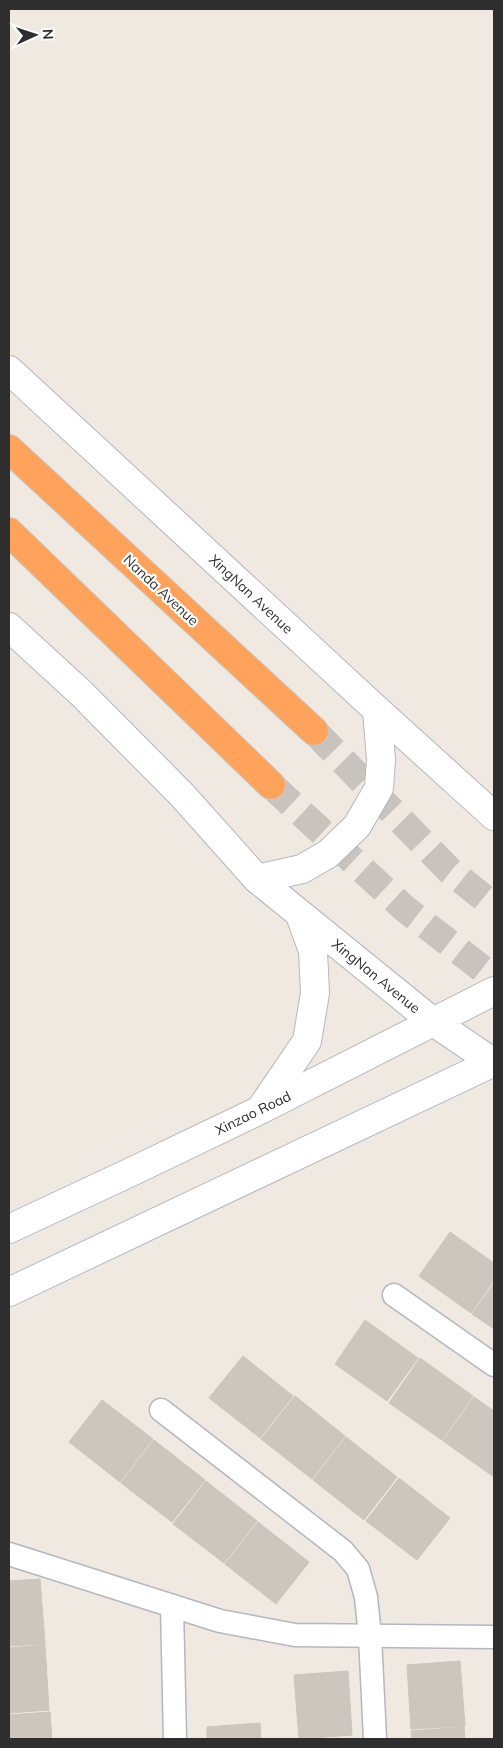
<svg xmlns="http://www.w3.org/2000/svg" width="503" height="1748" viewBox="0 0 503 1748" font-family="Mulish,sans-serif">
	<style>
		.building { fill: #cbc7bf; stroke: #cbc5ba }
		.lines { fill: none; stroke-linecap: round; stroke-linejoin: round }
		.highway-tunnel { stroke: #c8c4bd; stroke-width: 28; stroke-dasharray: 28 14; stroke-linecap: butt }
		.street-casing { stroke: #b4b7c1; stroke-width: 25 }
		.secondary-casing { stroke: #b4b7c1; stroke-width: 30 }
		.highway-casing { stroke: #c9c9c9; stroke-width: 30 }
		.street { stroke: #fff; stroke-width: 22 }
		.secondary { stroke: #fff; stroke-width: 28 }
		.highway { stroke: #ffa35c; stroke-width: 28 }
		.labels { text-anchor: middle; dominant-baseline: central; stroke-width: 4.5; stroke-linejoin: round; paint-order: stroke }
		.street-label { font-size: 14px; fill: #2e2e2e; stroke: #fff }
	</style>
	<rect width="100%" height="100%" fill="#efe9e1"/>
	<g class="building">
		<polygon points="450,1232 494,1263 494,1280 471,1313 419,1276"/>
		<polygon points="494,1283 494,1329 472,1314"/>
		<polygon points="365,1320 418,1358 387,1401 335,1364"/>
		<polygon points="243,1356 293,1396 260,1438 209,1398"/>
		<polygon points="420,1358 473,1396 442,1440 389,1403"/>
		<polygon points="295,1396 345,1436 312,1479 261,1439"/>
		<polygon points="474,1397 494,1411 494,1477 443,1441"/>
		<polygon points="102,1400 153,1439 120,1482 69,1442"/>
		<polygon points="346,1437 397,1477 364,1520 313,1480"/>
		<polygon points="154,1440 205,1480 172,1522 121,1483"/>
		<polygon points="399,1478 450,1518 417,1560 366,1521"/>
		<polygon points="206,1481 257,1521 224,1563 173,1524"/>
		<polygon points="258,1522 309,1562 276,1604 225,1564"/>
		<polygon points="40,1579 45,1644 9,1646 9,1581"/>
		<polygon points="45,1645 49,1710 9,1713 9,1648"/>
		<polygon points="460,1661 465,1726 411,1729 407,1665"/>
		<polygon points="348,1671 352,1735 299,1739 294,1675"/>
		<polygon points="50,1712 52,1739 9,1739 9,1715"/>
		<polygon points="260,1723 261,1739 207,1739 207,1727"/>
		<polygon points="464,1727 465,1739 412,1739 411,1731"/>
	</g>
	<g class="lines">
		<g class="highway-tunnel">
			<polyline points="314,731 450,871 494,906"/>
			<polyline points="271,785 404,908 494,978"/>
		</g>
		<g class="street-casing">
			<g id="street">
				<polyline points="394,1295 494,1365"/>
				<polyline points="161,1410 343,1551 358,1569 366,1597 370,1636 375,1739"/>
				<polyline points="9,1554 220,1621 295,1635 494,1637"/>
				<polyline points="172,1606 175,1739"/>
			</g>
		</g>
		<g class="secondary-casing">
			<g id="secondary">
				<polyline points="9,370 377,710 494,816"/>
				<polyline points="9,627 82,694 183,796 257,879 432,1021 494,1063"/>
				<polyline points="257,879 302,869 328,854 357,826 379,788 381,760 377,710"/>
				<polyline points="262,1107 307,1041 315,993 313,951 300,915"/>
				<polyline points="9,1229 131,1172 260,1110 494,991"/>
				<polyline points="9,1292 494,1062"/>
			</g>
		</g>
		<g class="highway-casing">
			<g id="highway">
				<polyline points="9,449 314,731"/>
				<polyline points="9,532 271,785"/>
			</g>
		</g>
		<use href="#street" class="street"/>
		<use href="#secondary" class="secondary"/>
		<use href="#highway" class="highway"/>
	</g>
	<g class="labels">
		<g class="street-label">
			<text transform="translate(161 590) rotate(43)">Nanda Avenue</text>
			<text transform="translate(251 594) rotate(43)">XingNan Avenue</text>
			<text transform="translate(376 976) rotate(39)">XingNan Avenue</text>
			<text transform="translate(253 1113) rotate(-26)">Xinzao Road</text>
		</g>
	</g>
	<rect width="503" height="1748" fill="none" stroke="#2e2e2e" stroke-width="20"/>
	<g transform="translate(35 35) rotate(87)" stroke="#ffffff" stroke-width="4" paint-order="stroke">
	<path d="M0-4L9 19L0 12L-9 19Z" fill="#2e2e2e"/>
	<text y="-8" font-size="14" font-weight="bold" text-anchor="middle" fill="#2e2e2e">N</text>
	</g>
</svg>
